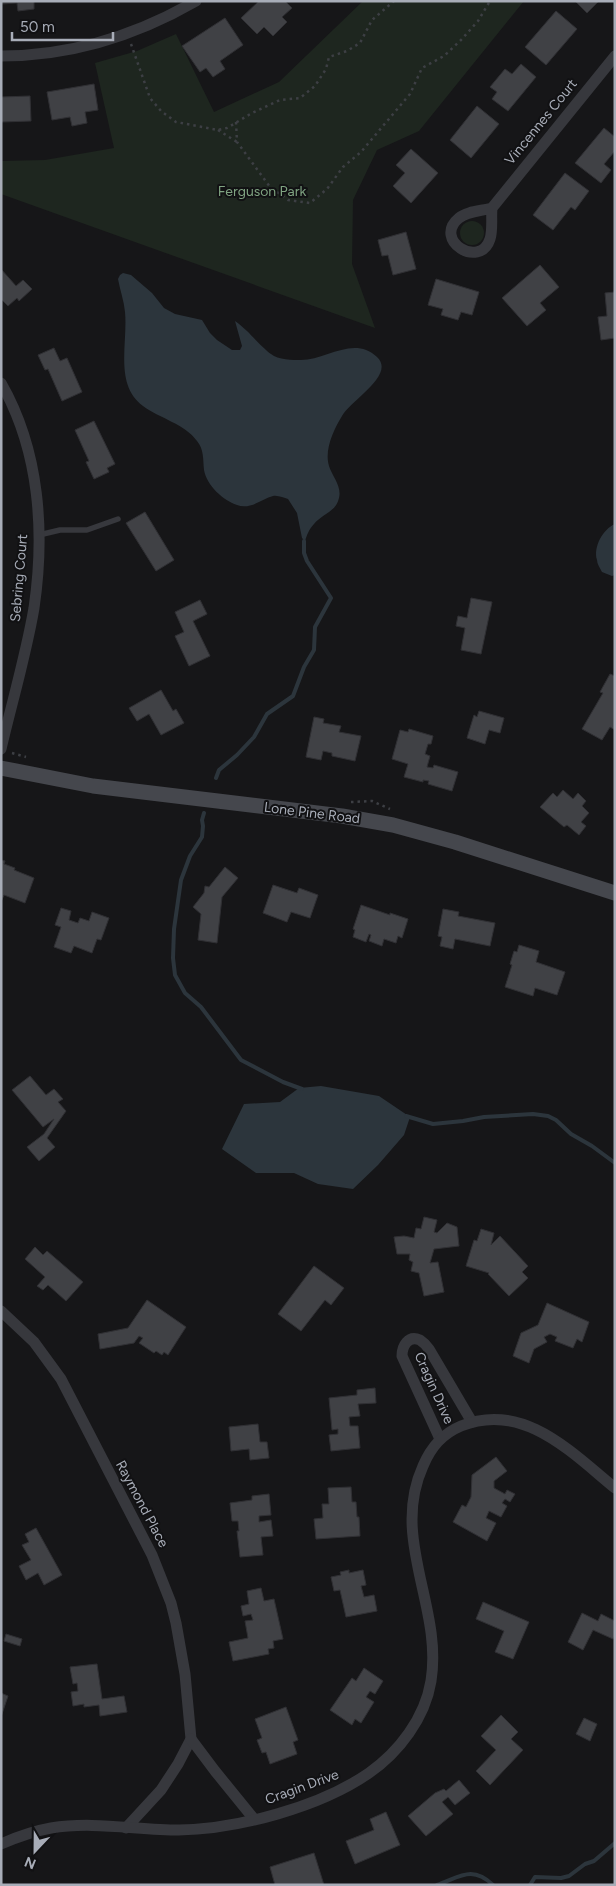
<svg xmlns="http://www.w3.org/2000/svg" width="616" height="1886" viewBox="0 0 616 1886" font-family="Figtree,sans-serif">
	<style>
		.green { fill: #1e261f }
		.water { fill: #2c353c }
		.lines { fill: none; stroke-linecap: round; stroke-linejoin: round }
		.stream { stroke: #2c353c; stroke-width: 4 }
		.building { fill: #404145; stroke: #303034 }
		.path { stroke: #3d3f44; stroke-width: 2.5; stroke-dasharray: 2.5 4; stroke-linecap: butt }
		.lane { stroke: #37383d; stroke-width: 5.5 }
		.street { stroke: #37383d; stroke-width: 11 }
		.secondary { stroke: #45474d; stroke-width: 15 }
		.labels { text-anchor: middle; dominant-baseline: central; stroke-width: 4; stroke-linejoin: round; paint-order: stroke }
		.street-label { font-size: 14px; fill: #a8adb8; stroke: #111113 }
		.park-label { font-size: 14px; fill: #7fa381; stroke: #111113 }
	</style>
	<rect width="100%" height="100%" fill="#161618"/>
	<g class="green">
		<polygon points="363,1 524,1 419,131 377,150 353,200 352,264 375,328 1,194 1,161 45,160 114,148 95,63 137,51 176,34 214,112 279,82"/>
		<circle cx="472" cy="233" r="12"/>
	</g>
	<g class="water">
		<path d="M123 273 131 275 152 293 164 308 175 314 202 320 210 333 217 340 232 350H240L242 346 235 321C240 324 243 328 247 331 254 338 264 349 271 354 278 360 293 360 301 360 326 360 354 335 377 357 396 375 351 400 342 416 334 429 324 450 329 466 332 476 342 486 339 498 336 512 322 514 314 524 309 529 307 535 305 541L302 538 297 513 288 499C284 498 278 495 273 496 262 499 250 510 237 505 223 500 207 486 204 470 203 460 204 449 197 441 185 424 159 418 143 406 114 385 128 343 125 312 124 301 120 290 118 279L120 275Z"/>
		<path d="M615 524V575L612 576 602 572C600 568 597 564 597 560 593 547 603 529 615 524Z"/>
		<polygon points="321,1086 379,1096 410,1117 404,1135 378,1165 353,1189 318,1184 294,1173 256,1173 222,1149 244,1104 280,1102 299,1088"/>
	</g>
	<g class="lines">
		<g class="stream">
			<polyline points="216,778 219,770 237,755 254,737 267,714 293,696 304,667 314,650 315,627 331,598 307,561 304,553 304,541"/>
			<polyline points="204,813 202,820 203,826 202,837 190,856 181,880 174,929 173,958 175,975 185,993 201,1007 241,1060 283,1082 302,1089"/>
			<polyline points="406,1116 433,1124 463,1121 484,1117 533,1114 548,1116 556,1120 571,1134 592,1146 615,1163"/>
			<path d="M437 1885C460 1877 472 1865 493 1885"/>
			<polyline points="530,1885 535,1877 561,1878 569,1876 585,1864 594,1861 615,1843"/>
		</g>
	</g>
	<g class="building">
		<polygon points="1,1 34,1 34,9 18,11 17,3 1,4"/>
		<polygon points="259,1 285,1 292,8 282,17 287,22 273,36 264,27 257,34 241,18"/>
		<polygon points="575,1 599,1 587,13"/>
		<polygon points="556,11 577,29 546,65 525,47"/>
		<polygon points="225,18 243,45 220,61 225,69 213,77 206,68 200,72 182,46"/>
		<polygon points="521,64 536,77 508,111 492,99 497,92 490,87 505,69 512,74"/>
		<polygon points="94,84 98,110 85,112 87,123 72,126 70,117 52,120 47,92"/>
		<polygon points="30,96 31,121 1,122 1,97"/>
		<polygon points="477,106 499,124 471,158 450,140"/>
		<polygon points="604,128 615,137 615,151 604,164 611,170 601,183 575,163"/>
		<polygon points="411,149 438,173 411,203 393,186 405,173 396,165"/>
		<polygon points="565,173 589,191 575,210 571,207 553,230 533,215"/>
		<polygon points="406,232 416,269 393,275 388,255 382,256 378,240"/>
		<polygon points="540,265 559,287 540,303 546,310 527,326 502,298"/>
		<polygon points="1,269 16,286 23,280 32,289 19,301 17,298 8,306 1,299"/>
		<polygon points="436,279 479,292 472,315 461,312 458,320 441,315 443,309 428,305"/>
		<polygon points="615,292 615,338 601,340 598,317 607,316 605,293"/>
		<polygon points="54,348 60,361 67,358 82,392 62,401 48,369 45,370 38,355"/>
		<polygon points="94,421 115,464 107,468 109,472 94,479 86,462 89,461 75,430"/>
		<polygon points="145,512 174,560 156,571 126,523"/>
		<polygon points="471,598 492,602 481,654 461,650 465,628 456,626 458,616 467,618"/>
		<polygon points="200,600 207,614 193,621 210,656 189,666 175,636 184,632 175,612"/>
		<polygon points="610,674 615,676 615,730 610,727 602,740 582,729 603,693 600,692"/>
		<polygon points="161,690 173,711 176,709 184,723 161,735 149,714 137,721 129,708"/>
		<polygon points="479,711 504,718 500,733 489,730 485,744 467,738 474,715 477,717"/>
		<polygon points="314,717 324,719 323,723 341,726 339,732 361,736 355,761 332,756 332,753 323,751 321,760 306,757"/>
		<polygon points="409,729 433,736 431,744 428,744 425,754 430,756 427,767 433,768 434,765 458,772 452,791 428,784 429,781 423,780 423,782 404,777 408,764 392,759 400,730 408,732"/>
		<polygon points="563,790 573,799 578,793 586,801 582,806 589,813 581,822 586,826 579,835 567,825 564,827 540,807 553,793 557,797"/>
		<polygon points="1,860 5,861 4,864 15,868 14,870 34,878 25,903 4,895 1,902"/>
		<polygon points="225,867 238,878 222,897 217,943 198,940 201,914 193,907 204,893 205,886 209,887"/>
		<polygon points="273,885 297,893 299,888 318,895 310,918 291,912 287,922 263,913"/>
		<polygon points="361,905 390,915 390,913 408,919 402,938 398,936 396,943 384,939 382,946 369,941 371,935 369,934 366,942 353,937 355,930 353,929"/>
		<polygon points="61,908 71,911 69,920 78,923 80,918 89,921 92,912 109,918 101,940 97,939 92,953 74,946 71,953 54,947 61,927 55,925"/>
		<polygon points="443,909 459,912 458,916 495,923 490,946 455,939 453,949 440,946 442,937 438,936"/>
		<polygon points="519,945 539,951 536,962 565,972 557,995 535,988 533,996 505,987 512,965 510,964 514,951 517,952"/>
		<polygon points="30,1076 46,1095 54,1089 63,1099 58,1102 66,1111 47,1138 55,1147 39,1161 27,1147 44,1134 54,1119 43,1127 12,1090"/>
		<polygon points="424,1217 437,1220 434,1232 437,1233 447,1223 457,1227 459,1246 434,1249 430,1263 438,1262 444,1292 424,1296 419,1273 411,1271 413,1262 409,1260 410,1254 397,1254 394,1237 404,1236 414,1238 416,1228 421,1229"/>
		<polygon points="481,1229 494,1233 491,1245 500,1236 528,1266 522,1272 528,1278 509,1296 488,1274 489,1273 466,1266 474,1240 477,1241"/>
		<polygon points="35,1247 43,1255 47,1251 83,1282 66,1301 48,1285 43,1290 37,1286 45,1277 25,1259"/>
		<polygon points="314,1266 344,1288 331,1305 325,1300 301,1331 278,1314"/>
		<polygon points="147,1300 186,1327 168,1355 164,1352 162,1355 156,1351 154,1353 139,1343 143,1338 139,1336 134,1343 100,1349 98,1334 128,1328"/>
		<polygon points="547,1303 589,1322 582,1342 577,1339 573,1348 555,1341 557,1337 550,1334 544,1337 547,1342 534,1349 529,1363 513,1356 521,1333 538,1325"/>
		<polygon points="375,1388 376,1403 358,1404 360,1416 349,1417 350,1426 358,1426 360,1448 331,1451 329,1435 338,1434 338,1429 332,1430 329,1398 357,1395 357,1390"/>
		<polygon points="258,1424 260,1442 267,1442 269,1458 250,1460 249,1449 231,1451 229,1427"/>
		<polygon points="496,1457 507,1471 494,1481 494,1488 505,1494 507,1490 515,1494 510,1502 505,1499 502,1503 507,1506 501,1517 489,1511 486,1518 496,1523 487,1541 453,1522 462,1505 466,1507 471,1497 472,1475"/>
		<polygon points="351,1487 352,1502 356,1502 357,1517 359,1517 360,1536 316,1539 314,1519 323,1518 322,1504 329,1504 328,1488"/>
		<polygon points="269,1494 271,1515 259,1516 259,1522 271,1520 273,1536 261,1537 263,1555 240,1557 237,1531 239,1531 238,1521 232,1521 230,1503 252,1500 252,1496"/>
		<polygon points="36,1528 62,1575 44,1585 38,1573 26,1580 19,1566 31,1560 22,1545 29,1542 25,1534"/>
		<polygon points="349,1570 349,1573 363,1570 366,1585 361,1586 364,1597 374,1595 377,1611 346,1617 340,1590 334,1591 331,1577 341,1575 340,1572"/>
		<polygon points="261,1588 264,1601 274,1599 283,1639 273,1641 274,1648 268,1649 269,1654 233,1661 229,1642 248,1638 245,1621 253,1620 251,1614 243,1616 241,1606 249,1604 247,1591"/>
		<polygon points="483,1602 529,1622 513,1659 495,1652 504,1631 476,1619"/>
		<polygon points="582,1613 598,1621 601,1614 615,1621 615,1636 613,1639 593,1630 583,1650 568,1642"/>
		<polygon points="6,1634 22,1639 20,1646 4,1641"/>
		<polygon points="97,1664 102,1699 124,1696 127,1712 100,1716 99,1705 84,1707 84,1704 73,1706 71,1692 78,1691 77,1683 73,1684 70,1667"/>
		<polygon points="364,1668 383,1681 375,1694 370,1691 366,1697 374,1702 361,1723 355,1719 352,1725 330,1710 352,1678 356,1681"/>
		<polygon points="1,1693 8,1696 1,1717"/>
		<polygon points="286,1707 298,1740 293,1742 297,1754 270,1764 266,1752 262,1753 257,1740 262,1738 255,1719"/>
		<polygon points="501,1715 518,1732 511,1739 523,1750 490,1785 476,1771 496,1750 481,1736"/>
		<polygon points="584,1718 597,1724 590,1741 576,1734"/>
		<polygon points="459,1780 470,1793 455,1805 448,1797 442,1802 453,1814 426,1836 408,1816 435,1793 444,1789 446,1791"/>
		<polygon points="386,1812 400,1845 355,1864 346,1841 374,1830 370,1819"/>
		<polygon points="314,1853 324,1885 275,1885 270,1867"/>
	</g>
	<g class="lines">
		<g class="path">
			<polyline points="131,44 150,98 161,111 176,122 218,130 227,128 252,113 280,100 300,98 315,86 326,69 329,57 347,51 360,43 372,20 394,1"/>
			<polyline points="236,122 237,142 270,187 288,200 310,203 327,189 343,167 361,152 410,94 422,68 444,56 461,40 478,21 490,1"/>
			<polyline points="218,130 237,142"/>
			<polyline points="12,753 26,757"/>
			<polyline points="351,802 372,801 390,809"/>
		</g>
		<polyline class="lane" points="39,535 60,530 87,530 118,519"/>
		<g class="street">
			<path d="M1 56C70 56 137 35 196 1"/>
			<path d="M492 208C491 217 493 230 490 239 480 270 432 240 459 218 467 211 482 211 492 208L615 56"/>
			<path d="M1 383C40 451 45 533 34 608 26 655 12 702 1 749"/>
			<polyline points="1,1311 34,1342 61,1379 152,1555 171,1603 176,1623 185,1674 191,1739 178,1764 161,1790 126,1828"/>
			<path d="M440 1439 402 1356C402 1346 408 1335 420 1340 423 1342 427 1346 429 1349L472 1422"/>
			<polyline points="191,1739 215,1771 254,1819"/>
			<path d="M1 1844C17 1837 34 1831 51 1828 93 1821 137 1830 179 1830 238 1829 320 1807 369 1773 399 1752 425 1718 431 1681 443 1607 390 1539 423 1466 431 1447 442 1434 461 1426 523 1401 571 1452 615 1488"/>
		</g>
		<polyline class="secondary" points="1,768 93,786 342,816 393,825 455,842 615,893"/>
	</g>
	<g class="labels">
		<g class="street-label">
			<text transform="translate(541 122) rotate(-51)">Vincennes Court</text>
			<text transform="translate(19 578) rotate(-85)">Sebring Court</text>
			<text transform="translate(312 813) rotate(7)">Lone Pine Road</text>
			<text transform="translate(434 1388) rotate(66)">Cragin Drive</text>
			<text transform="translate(142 1504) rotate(62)">Raymond Place</text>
			<text transform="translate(302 1787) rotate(-20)">Cragin Drive</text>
		</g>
		<g class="park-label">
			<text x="262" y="191">Ferguson Park</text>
		</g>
	</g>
	<rect width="616" height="1886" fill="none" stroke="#a8adb8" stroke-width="5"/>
	<g transform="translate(35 1851) rotate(202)" stroke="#111113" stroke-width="4" paint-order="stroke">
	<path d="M0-4L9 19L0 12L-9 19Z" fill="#a8adb8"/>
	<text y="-8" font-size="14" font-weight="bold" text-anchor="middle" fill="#a8adb8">N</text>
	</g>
	<path d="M12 32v8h101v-8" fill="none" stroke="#a8adb8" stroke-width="2.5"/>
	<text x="20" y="32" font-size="15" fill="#a8adb8" stroke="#111113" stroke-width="4" paint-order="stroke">50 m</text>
</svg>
